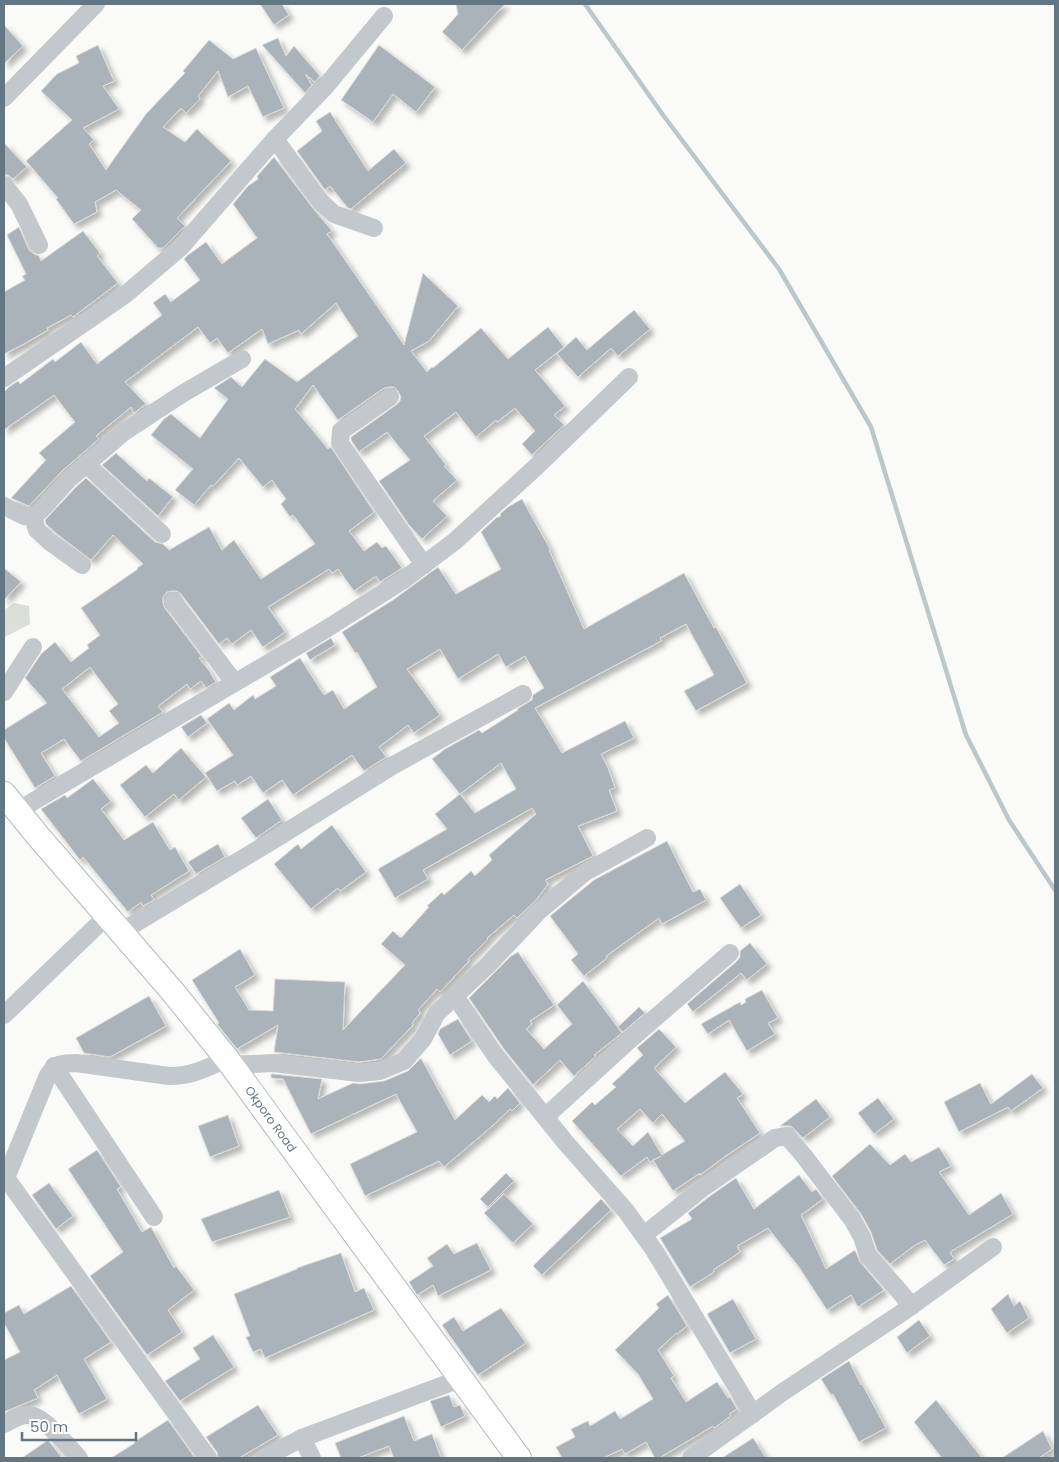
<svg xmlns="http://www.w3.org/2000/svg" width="1059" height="1462" viewBox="0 0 1059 1462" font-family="Poppins,sans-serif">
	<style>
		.green { fill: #dadfd7 }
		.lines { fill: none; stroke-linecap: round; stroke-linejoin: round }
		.stream { stroke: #bbc7cb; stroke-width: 4.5 }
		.building { fill: #aab3b9; stroke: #dcdcda; fill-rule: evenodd; filter: url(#shadow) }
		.secondary-casing { stroke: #b3babf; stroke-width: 26 }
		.minor { stroke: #c3c8cc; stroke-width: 18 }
		.secondary { stroke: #fff; stroke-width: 24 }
		.labels { text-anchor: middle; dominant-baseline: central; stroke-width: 5; stroke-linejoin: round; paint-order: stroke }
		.street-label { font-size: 12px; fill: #657683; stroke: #fff }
	</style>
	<defs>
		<filter id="shadow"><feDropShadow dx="4.5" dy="4.5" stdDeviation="2.5" flood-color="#0004"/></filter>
	</defs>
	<rect width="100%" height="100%" fill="#fafaf8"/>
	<polygon class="green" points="14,603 29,606 30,624 5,637 4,639 4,610"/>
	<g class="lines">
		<polyline class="stream" points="585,4 663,115 779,269 871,427 966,735 1009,820 1055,890"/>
	</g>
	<g class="building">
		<polygon points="260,4 282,4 289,15 274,25"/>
		<polygon points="456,4 505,4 462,50 442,32 458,14"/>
		<polygon points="4,25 23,46 4,64"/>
		<polygon points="278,38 286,56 294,46 320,76 315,82 305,74 312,85 305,93 262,45"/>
		<polygon points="209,40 233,59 256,48 284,108 263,117 248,86 228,97 218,71 198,96 200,99 186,113 181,108 163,127 185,142 197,129 231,161 177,218 185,226 163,248 158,248 132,219 141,210 116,190 95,202 97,212 74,224 56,199 58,198 26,161 72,120 41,91 57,74 79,63 76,56 98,45 114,81 103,86 119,109 83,128 94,140 89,144 106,170 146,114 185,73 183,71"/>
		<polygon points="379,45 435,87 416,112 393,94 373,122 341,100"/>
		<polygon points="330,112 368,171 394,149 406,163 351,209 348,208 330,186 325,190 297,151 322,131 316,121"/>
		<polygon points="4,143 27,167 13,179 8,175 4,175"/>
		<path d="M274 157 312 207 332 231 327 234 404 345 423 273 458 306 429 341 411 351 427 372 432 367 433 368 481 328 508 359 548 327 564 347 535 370 565 406 554 415 564 425 532 455 522 444 535 431 515 408 497 422 496 420 476 437 456 412 424 436 446 465 444 466 457 480 433 501 447 516 422 539 409 525 379 481 410 460 387 432 359 452 351 440V437L396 405 400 401 401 397 398 391 394 387H389L384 388 338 420 313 385 295 409 328 449 331 447 374 512 349 531 364 551 377 542 382 548 386 546 402 568 380 582 376 576 354 591 338 569 332 573 329 569 268 607 285 632 263 647 251 630 232 644 227 638 219 644 181 594 177 591H171L167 592 163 597V603L164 607 202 657 199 658 211 673H210L216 682 206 688 201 681 190 689 187 684 158 706 163 712 81 761 64 739 41 753 55 776 35 788 4 738V730L47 703 25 678 41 654 55 642 71 662 89 648 87 645 100 635 81 608 138 569 137 568 143 564 113 535 91 560 57 534 46 524 45 520 76 487 86 478 155 542 163 544 169 550 209 527 222 550 234 540 261 579 315 544 293 515 290 517 281 504 286 499 272 480 263 487 239 458 213 486 211 485 194 505 175 490 193 469 151 435 164 419 171 414 200 438 228 399 214 388 231 377 242 387 265 359 297 382 358 336 336 303 301 334 299 330 268 344 262 329 228 353 217 338 210 343 198 327 125 382 146 404 134 413 131 407 96 436 99 439 62 471 29 506 11 498 46 460 39 453 75 422 54 395 4 430V392L9 387 18 381 20 384 53 359 55 362 81 342 97 364 162 315 153 303 165 294 171 302 200 280 184 259 188 255 206 242 222 264 257 238 233 204 248 186 258 179 257 176ZM90 667 118 704 109 711 119 723 99 737 62 689Z"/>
		<polygon points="19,227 29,250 34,254 39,256 41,261 83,231 100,253 97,256 118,283 73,317 71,315 47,328 48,330 22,345 4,354 4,292 25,280 22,276 26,274 7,235"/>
		<polygon points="634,310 650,329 618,356 611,348 578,377 557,354 576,337 587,350"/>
		<polygon points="116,453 147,481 149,478 173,497 158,516 102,465"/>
		<path d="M522 499 550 549 549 550 584 629 684 573 714 628 716 627 747 683 696 711 684 691 714 675 686 624 660 638 661 641 535 708 562 753 625 721 634 738 601 754 608 768 615 788 609 790 617 811 578 826 593 856 545 880 548 884 536 900 517 918 514 915 487 938 488 939 468 959 469 961 440 992 437 989 418 1010 420 1013 412 1023 413 1025 381 1059 359 1062 274 1052 278 1025 237 1049 217 1024 219 1023 192 980 240 949 255 975 235 987 249 1010 273 1011 275 979 345 982 343 1030 405 965 381 944 393 931 401 938 429 907 427 906 442 892 444 895 471 871 475 876 492 860 489 855 536 814 532 808 423 870 428 879 395 898 378 869 447 829 435 814 460 794 432 759 445 749 479 730 482 733 518 710 517 709 532 700 533 695 544 688 525 656 506 667 498 654 458 679 440 649 407 669 440 715 414 733 408 725 379 747 386 757 364 771 352 755 293 795 282 780 263 793 251 776 237 785 235 781 217 791 205 773 233 755 207 719 229 703 234 710 253 695 255 699 276 686 270 677 300 658 324 695 333 690 344 709 377 687 357 652 355 653 342 632 393 600 438 567 456 594 501 569 481 532 496 518 501 516 500 514 508 507ZM501 763 516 789 475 813 460 794Z"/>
		<polygon points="4,568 21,582 4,600"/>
		<polygon points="331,638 335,645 310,660 306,653"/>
		<polygon points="201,715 207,723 188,737 181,727"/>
		<polygon points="181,748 206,777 179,800 174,794 145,817 120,785 146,765 153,773"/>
		<polygon points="93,779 111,801 101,809 124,840 153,822 170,850 175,847 189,871 151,895 154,900 143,906 141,902 128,912 83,857 80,860 41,809 65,795 67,798"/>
		<polygon points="268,799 282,820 256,838 241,818"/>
		<polygon points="332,825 366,872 340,891 338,888 311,909 274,864 298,844 301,849"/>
		<polygon points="667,841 693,892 700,889 706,900 662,924 659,918 606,956 607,958 584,976 571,960 578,954 550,916 594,880"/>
		<polygon points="218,844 225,857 196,874 188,862"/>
		<polygon points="740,884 761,915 741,928 720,898"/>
		<polygon points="750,943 767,964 747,980 741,973 693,1012 687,1004 737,961 740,957 740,951"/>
		<polygon points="518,952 554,1005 530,1021 532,1024 526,1029 544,1049 572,1024 557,1005 583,981 622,1033 594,1055 596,1056 574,1076 560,1060 533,1085 504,1049 469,998 511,956"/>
		<polygon points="762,990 778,1018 768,1023 775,1034 747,1051 729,1020 708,1034 701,1024 740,1002 741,1005 746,1002 745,999"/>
		<polygon points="149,996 166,1026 110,1057 84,1053 76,1038"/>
		<polygon points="639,1007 645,1013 623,1032 618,1027"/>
		<polygon points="458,1019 472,1041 450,1055 438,1034 440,1029"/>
		<path d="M659 1029 676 1047 654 1068 685 1103 725 1072 743 1094 737 1098 760 1133 724 1157 700 1175V1173L673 1191 653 1160 661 1156 650 1162 647 1157 621 1176 572 1121 592 1102 595 1105 616 1087 612 1084 643 1055 637 1048ZM640 1109 653 1123 662 1114 685 1141 662 1155 648 1132 633 1146 617 1129Z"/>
		<polygon points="421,1058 455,1120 482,1095 489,1102 495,1096 497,1099 508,1088 520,1103 512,1111 510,1109 490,1128 444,1167 439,1161 365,1196 350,1164 417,1132 396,1094 311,1134 283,1079 271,1078 271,1074 273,1074 322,1079 318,1099 353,1083 360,1084 384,1081 408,1071"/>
		<polygon points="1032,1074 1043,1088 1011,1111 1008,1107 959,1132 944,1102 980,1083 991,1104"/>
		<polygon points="878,1098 894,1119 874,1134 858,1113"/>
		<polygon points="816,1099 830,1117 803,1138 791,1126 780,1126"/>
		<polygon points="228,1115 239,1146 210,1157 198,1126"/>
		<polygon points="870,1144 890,1165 905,1154 911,1162 939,1147 951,1166 939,1172 969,1215 1001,1193 1013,1214 950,1252 954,1259 944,1265 925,1240 915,1245 890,1264 877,1250 871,1232 861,1214 832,1176"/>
		<polygon points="97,1150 121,1187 117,1189 142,1232 151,1227 174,1268 176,1266 194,1290 168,1310 182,1332 147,1355 90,1276 123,1252 68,1169"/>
		<polygon points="506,1173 514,1181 488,1207 480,1199"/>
		<polygon points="799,1175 812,1192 816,1189 823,1199 801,1215 826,1269 855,1250 860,1262 884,1290 858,1307 851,1295 827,1310 799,1267 768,1228 737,1246 740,1252 713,1270 714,1272 690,1287 660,1238 692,1219 688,1213 710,1196 736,1178 754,1209"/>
		<polygon points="49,1183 73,1216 56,1229 32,1195"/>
		<polygon points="279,1190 290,1217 212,1242 201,1219"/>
		<polygon points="504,1194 533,1224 513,1243 484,1213"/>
		<polygon points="601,1199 611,1210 542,1275 533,1266"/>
		<polygon points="477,1243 491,1270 438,1296 433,1285 417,1295 409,1282 433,1266 427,1258 447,1244 454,1254"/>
		<polygon points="341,1253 355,1292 364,1288 374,1310 265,1358 261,1349 253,1352 246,1337 250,1336 234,1294 297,1269 297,1268"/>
		<polygon points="71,1286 111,1342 84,1359 107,1399 79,1414 57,1375 34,1390 38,1398 4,1412 4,1360 20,1352 4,1323 4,1313 19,1305 24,1314"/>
		<polygon points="1008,1294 1014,1306 1020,1301 1029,1318 1007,1333 991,1309"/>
		<polygon points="668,1295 687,1326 677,1334 676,1333 658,1350 674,1376 671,1378 686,1402 717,1382 728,1398 730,1397 737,1409 729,1414 731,1416 714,1428 713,1426 659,1458 655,1458 646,1442 625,1454 622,1449 603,1458 562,1458 556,1447 575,1437 571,1429 588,1421 590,1426 615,1411 620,1419 653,1399 638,1374 615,1350 659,1308 656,1304"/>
		<polygon points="733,1299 756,1339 730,1353 707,1314"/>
		<polygon points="501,1308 526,1343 478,1375 442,1325 454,1317 463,1331"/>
		<polygon points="919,1320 930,1336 907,1353 897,1337"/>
		<polygon points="213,1335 234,1367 180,1401 165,1381 200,1359 193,1348"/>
		<polygon points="849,1361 861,1385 862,1384 886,1428 859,1442 833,1394 831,1395 821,1379"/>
		<polygon points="449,1395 454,1407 460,1405 465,1416 441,1427 430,1401"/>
		<polygon points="936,1400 982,1458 942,1458 914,1422"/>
		<polygon points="258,1405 278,1435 239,1458 218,1458 217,1452 206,1437"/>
		<polygon points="404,1416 414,1441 432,1434 441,1458 394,1458 389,1446 358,1458 341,1458 335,1443"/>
		<polygon points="168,1420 195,1458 111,1458 135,1443 134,1442"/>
		<polygon points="1043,1431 1052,1449 1039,1458 1002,1458"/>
		<polygon points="753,1438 766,1458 722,1458"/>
		<polygon points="48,1440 62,1458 22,1458"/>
	</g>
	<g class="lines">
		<g class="secondary-casing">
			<polyline id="secondary" points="4,794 38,836 173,992 227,1059 519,1458"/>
		</g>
		<g class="minor">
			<polyline points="4,98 96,4"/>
			<polyline points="275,139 320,201 334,214 374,228"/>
			<polyline points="4,185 19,204 39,245"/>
			<polyline points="4,378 126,294 180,248 275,139 325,87 384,16"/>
			<polyline points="390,397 341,431 340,443 424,565"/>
			<polyline points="86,464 162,534"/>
			<polyline points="4,506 24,516 33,517 42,509 69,479 124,432 182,394 242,359"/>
			<polyline points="33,517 37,530 50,542 82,565"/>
			<polyline points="173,601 234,682"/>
			<polyline points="4,692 33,647"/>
			<polyline points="17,811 323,631 402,581 455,541 537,466 629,377"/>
			<polyline points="121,932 280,836 392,766 523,694"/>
			<polyline points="455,996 495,1055 566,1143 626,1211 654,1250 753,1414"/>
			<polyline points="4,1015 107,916"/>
			<polyline points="232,1065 273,1063 359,1073 380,1071 404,1061 423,1039 437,1013 488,965 538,912 584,873 647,838"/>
			<polyline points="54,1066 154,1217"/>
			<polyline points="545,1117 625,1044 730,953"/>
			<polyline points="644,1235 704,1187 775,1138 787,1136 804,1156 852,1219 862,1237 868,1255 912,1306"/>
			<path d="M4 1424C12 1420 20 1414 29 1415 44 1415 69 1448 79 1458"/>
			<polyline points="302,1438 312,1458"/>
			<path d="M208 1458 6 1178 48 1075C57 1062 61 1064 76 1063L169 1076C193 1076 206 1068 227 1059"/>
			<polyline points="264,1458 302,1438 460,1379"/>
			<polyline points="691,1458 783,1392 903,1312 993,1247"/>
		</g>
		<use href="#secondary" class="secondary"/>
	</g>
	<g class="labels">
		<g class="street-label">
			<text transform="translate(271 1119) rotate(54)">Okporo Road</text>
		</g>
	</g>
	<rect width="1059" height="1462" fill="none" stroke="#657683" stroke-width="10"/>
	<path d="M22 1432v8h114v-8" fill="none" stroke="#657683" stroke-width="2.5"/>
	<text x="30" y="1432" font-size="15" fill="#657683" stroke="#ffffff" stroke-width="4" paint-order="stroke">50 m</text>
</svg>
